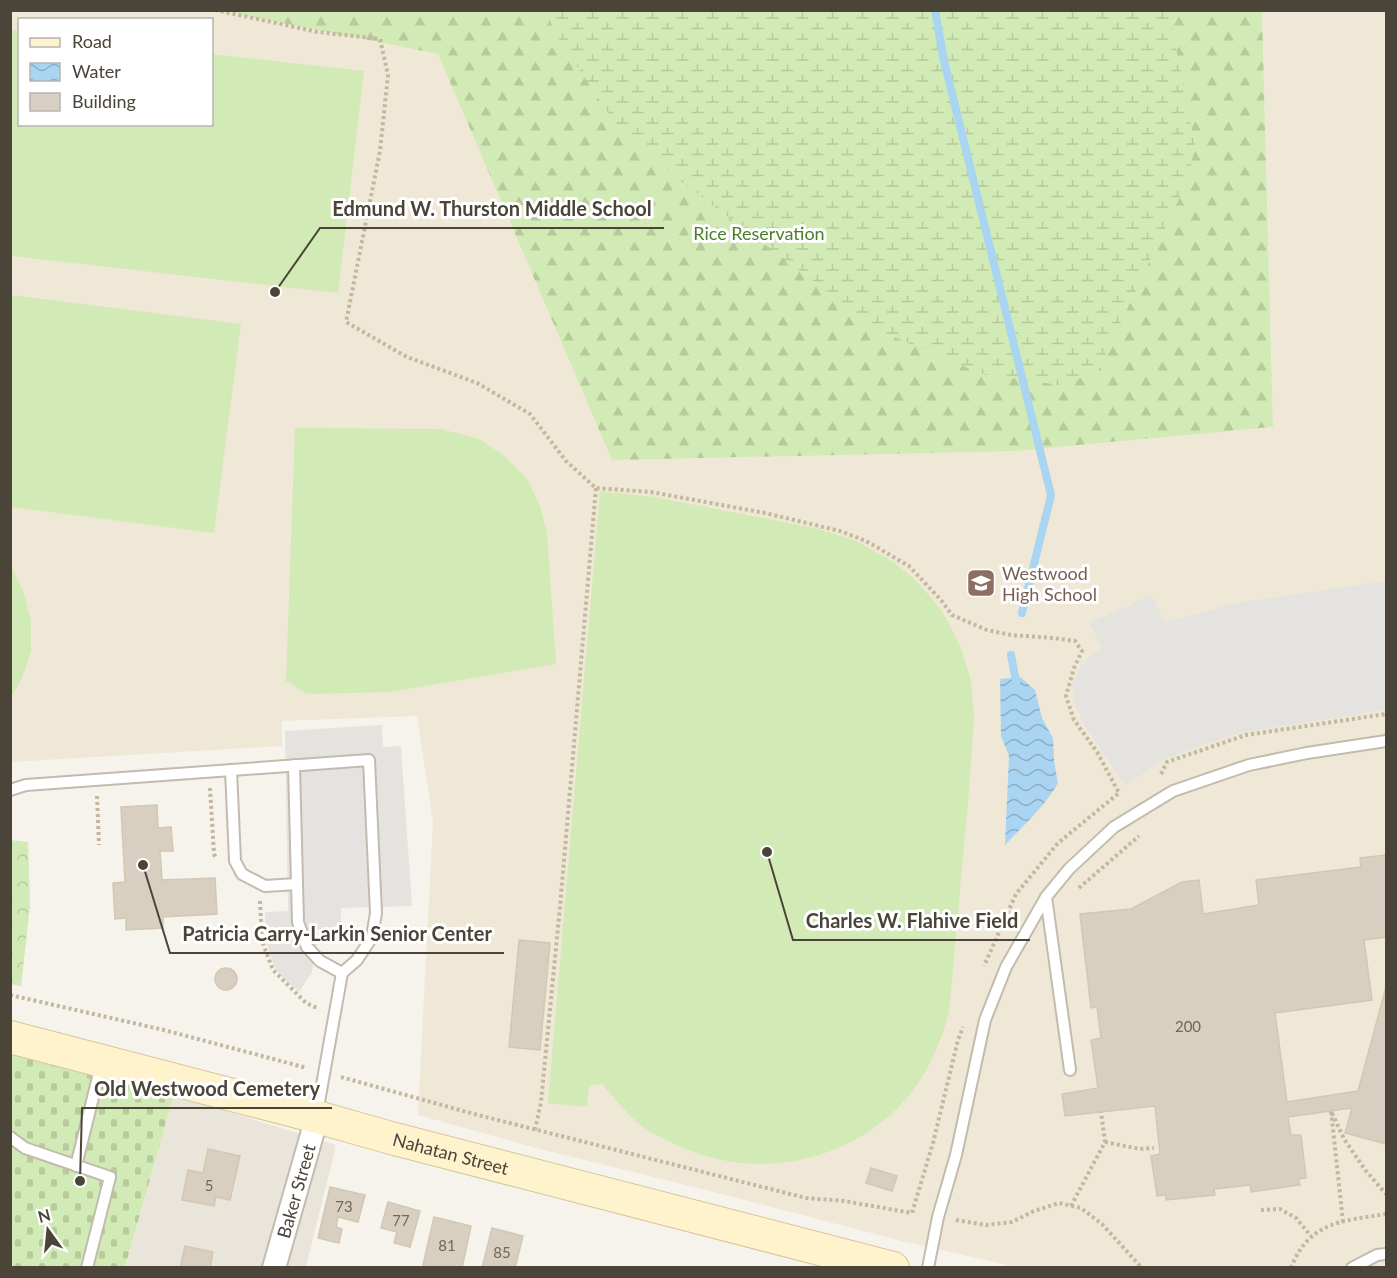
<svg xmlns="http://www.w3.org/2000/svg" width="1397" height="1278" viewBox="0 0 1397 1278" font-family="Lato,sans-serif">
	<style>
		.residential { fill: #eae5da }
		.education { fill: #efe8d6; fill-rule: evenodd }
		.forest { fill: url(#forest-firs) }
		.wetland { fill: url(#wetland-marsh) }
		.cemetery { fill: url(#cemetery-stones) }
		.park { fill: url(#park-crowns) }
		.pitch { fill: #d2eab5 }
		.parking { fill: #e5e3e0 }
		.water { fill: url(#water-waves) }
		.lines { fill: none; stroke-linecap: round; stroke-linejoin: round }
		.stream { stroke: #a9d4f2; stroke-width: 8 }
		.building { fill: #d8cfc1; stroke: #d3c7b4; stroke-width: 1.5 }
		.lane-casing { stroke: #c2bbae; stroke-width: 14 }
		.street-casing { stroke: #c2bbae; stroke-width: 26 }
		.secondary-casing { stroke: #d6c79b; stroke-width: 34 }
		.path { stroke: #c4b79f; stroke-width: 4; stroke-dasharray: 3 3; stroke-linecap: butt }
		.lane { stroke: #fff; stroke-width: 10 }
		.street { stroke: #fff; stroke-width: 22 }
		.secondary { stroke: #fff3cd; stroke-width: 32 }
		.labels { text-anchor: middle; dominant-baseline: central; stroke-width: 6; stroke-linejoin: round; paint-order: stroke }
		.number-label { font-size: 15px; fill: #6e675b }
		.park-label { font-size: 18px; fill: #4a7f2a; stroke: #fff }
		.education-label { font-size: 18px; fill: #785e54; stroke: #fff; text-anchor: start }
		.street-label { font-size: 18px; fill: #4b4439; stroke: #fff }
		.leader { fill: none; stroke: #4b4439; stroke-width: 2 }
		.callout-dot { fill: #4b4439; stroke: #fff; stroke-width: 2 }
		.callout-label { font-size: 20px; text-anchor: middle; font-weight: bold; fill: #4b4439; stroke: #fff; stroke-width: 6; stroke-linejoin: round; paint-order: stroke }
	</style>
	<defs>
		<pattern id="forest-firs" width="22" height="20" patternUnits="userSpaceOnUse" patternTransform="scale(1.5)"><rect width="22" height="20" fill="#d2eab5"/><path d="M5 1l3.5 6h-7zM16 11l3.5 6h-7z" fill="#b6ca9c"/></pattern>
		<pattern id="wetland-marsh" width="20" height="14" patternUnits="userSpaceOnUse" patternTransform="scale(1.5)"><rect width="20" height="14" fill="#d2eab5"/><path d="M1 5h8M5 5V1M11 12h8M15 12V8" fill="none" stroke="#b6ca9c"/></pattern>
		<pattern id="cemetery-stones" width="16" height="16" patternUnits="userSpaceOnUse" patternTransform="scale(1.5)"><rect width="16" height="16" fill="#d2eab5"/><path d="M2 7V4a2 2 0 0 1 4 0v3zM10 15v-3a2 2 0 0 1 4 0v3z" fill="#b6ca9c"/></pattern>
		<pattern id="park-crowns" width="20" height="18" patternUnits="userSpaceOnUse" patternTransform="scale(1.5)"><rect width="20" height="18" fill="#d2eab5"/><path d="M2 6a3 3 0 1 1 6 0M12 15a3 3 0 1 1 6 0" fill="none" stroke="#b6ca9c"/></pattern>
		<pattern id="water-waves" width="16" height="10" patternUnits="userSpaceOnUse" patternTransform="scale(1.5)"><rect width="16" height="10" fill="#a9d4f2"/><path d="M0 5q4-4 8 0t8 0" fill="none" stroke="#8caec5"/></pattern>
	</defs>
	<rect width="100%" height="100%" fill="#f6f3ec"/>
	<polygon class="residential" points="174,1095 336,1145 306,1267 125,1268"/>
	<path class="education" d="M11 11H223L438 54 612 460 1273 427 1262 11H1386V1267H1015L898 1240 710 1191 536 1148 418 1115 433 822 417 716 282 721V746L11 762ZM20 20H212V124H20Z"/>
	<polygon class="forest" points="223,11 1262,11 1273,427 1013,451 612,460 438,54"/>
	<polygon class="wetland" points="545,11 1169,11 1195,146 1188,180 1097,373 1059,385 982,374 880,331 674,176 618,128 559,39"/>
	<polygon class="cemetery" points="10,1054 174,1095 125,1267 11,1267"/>
	<polygon class="park" points="10,840 28,842 30,906 21,986 11,984"/>
	<g class="pitch">
		<polygon points="11,30 19,31 20,124 212,124 212,54 364,71 338,293 11,256"/>
		<polygon points="11,295 241,324 214,533 11,507"/>
		<polygon points="295,428 441,429 479,439 503,455 527,479 540,506 547,533 556,664 390,692 307,694 286,681"/>
		<path d="M600 491 654 497 815 528 854 540 892 561 913 578 937 604 950 625 962 651 971 682 974 718 969 790 949 1012C940 1045 927 1076 904 1101 846 1166 747 1182 671 1142 663 1138 654 1135 646 1129 629 1117 616 1100 602 1084L589 1085 587 1107 548 1103Z"/>
		<polygon points="11,566 23,591 31,620 31,651 22,678 11,697"/>
	</g>
	<g class="parking">
		<polygon points="1386,581 1386,710 1257,730 1222,738 1163,760 1125,786 1081,719 1074,701 1072,685 1079,668 1092,655 1103,648 1089,623 1152,595 1165,623 1230,604"/>
		<polygon points="382,725 383,747 401,746 412,906 341,908 341,932 319,933 312,972 299,992 285,980 275,968 271,957 266,940 265,912 288,911 285,731"/>
	</g>
	<path class="water" d="M1020 677 1035 690 1042 718 1053 738 1054 761 1058 783C1044 807 1024 825 1005 845L1009 756 1001 736 1000 679Z"/>
	<g class="lines">
		<g class="stream">
			<polyline points="935,10 944,61 1051,495 1022,613"/>
			<polyline points="1011,655 1017,687"/>
		</g>
	</g>
	<g class="building">
		<polygon points="157,805 158,828 171,827 173,851 160,851 162,880 215,878 217,914 163,917 163,928 126,930 126,918 115,919 113,883 125,882 121,807"/>
		<polygon points="1386,855 1386,937 1364,940 1372,1000 1275,1013 1287,1102 1358,1091 1386,987 1386,1144 1345,1133 1352,1108 1288,1117 1291,1135 1301,1135 1306,1178 1298,1179 1300,1185 1251,1192 1250,1185 1214,1189 1215,1195 1166,1200 1166,1195 1157,1196 1151,1156 1160,1154 1155,1106 1065,1116 1062,1094 1098,1088 1091,1040 1101,1038 1097,1007 1091,1008 1080,914 1131,909 1182,882 1199,880 1203,914 1259,905 1256,880 1361,867 1360,858"/>
		<polygon points="519,940 550,943 540,1050 509,1047"/>
		<circle cx="226" cy="979" r="11"/>
		<polygon points="208,1149 240,1156 230,1200 216,1197 214,1206 182,1200 188,1170 203,1173"/>
		<polygon points="871,1168 897,1176 892,1191 866,1183"/>
		<polygon points="330,1187 365,1195 358,1222 338,1217 336,1227 342,1229 339,1243 318,1238"/>
		<polygon points="388,1202 420,1211 410,1247 394,1243 397,1232 381,1228"/>
		<polygon points="434,1217 471,1226 462,1268 433,1268 423,1265"/>
		<polygon points="492,1228 523,1236 515,1268 482,1268"/>
		<polygon points="185,1246 213,1252 210,1268 180,1268"/>
	</g>
	<g class="lines">
		<g class="lane-casing">
			<g id="lane">
				<polyline points="294,765 298,922 307,947 320,961 342,973"/>
				<polyline points="231,770 235,861 242,874 265,886 297,884"/>
				<polyline points="10,790 26,785 369,760 376,913 372,937 357,960 342,973 317,1113"/>
				<polyline points="1046,897 1070,1070"/>
				<polyline points="10,1137 25,1148 110,1177 87,1268"/>
				<polyline points="76,1166 101,1065"/>
				<polyline points="928,1268 938,1217 956,1155 985,1020 1006,967 1046,897 1069,869 1114,827 1173,791 1249,765 1307,753 1386,741"/>
				<polyline points="1352,1268 1377,1255 1386,1254"/>
			</g>
		</g>
		<g class="street-casing">
			<g id="street">
				<path id="s1" d="M274 1268 317 1117"/>
			</g>
		</g>
		<g class="secondary-casing">
			<g id="secondary">
				<path id="s2" d="M10 1037 317 1117 391 1138 893 1268"/>
			</g>
		</g>
		<g class="path">
			<polyline points="215,10 318,32 380,39 388,75 380,151 346,322 407,357 477,383 530,414 566,461 596,488 651,492 765,513 840,531 866,541 909,566 941,600 952,615 987,630 1011,635 1053,638 1075,641 1082,651 1074,668 1066,696 1074,720 1097,752 1119,793 1058,843 1016,894 984,966"/>
			<polyline points="1161,774 1167,762 1246,735 1386,714"/>
			<polyline points="210,788 214,854 216,858"/>
			<polyline points="97,796 99,845"/>
			<polyline points="1079,888 1139,836"/>
			<polyline points="260,901 262,941 273,970 306,1003 317,1008"/>
			<polyline points="10,995 164,1030 307,1068"/>
			<polyline points="341,1077 474,1114 806,1198 844,1201 912,1213 933,1143 958,1040 963,1027"/>
			<polyline points="535,1130 541,1102 560,907 596,488"/>
			<polyline points="1105,1142 1140,1149 1154,1148"/>
			<polyline points="1071,1206 1105,1142 1101,1112"/>
			<polyline points="1261,1210 1280,1209 1296,1218 1311,1236"/>
			<polyline points="956,1220 986,1225 1012,1222 1034,1211 1059,1203 1081,1208 1102,1224 1142,1268"/>
			<polyline points="1343,1222 1331,1111 1344,1139 1366,1171 1386,1194"/>
			<path d="M1291 1268C1309 1221 1343 1221 1386 1214"/>
		</g>
		<use href="#lane" class="lane"/>
		<use href="#street" class="street"/>
		<use href="#secondary" class="secondary"/>
	</g>
	<defs>
		<g id="school-square" transform="scale(1.5)"><rect x="-9" y="-9" width="18" height="18" rx="4" fill="#8d6e63" stroke="#fff"/><path d="M0-5L7-2L0 1L-7-2ZM-4 1L0 2.5L4 1V4Q0 6-4 4Z" fill="#fff"/></g>
	</defs>
	<g fill-rule="evenodd">
		<use href="#school-square" x="981" y="583"/>
	</g>
	<g class="labels">
		<g class="number-label">
			<text x="1188" y="1026">200</text>
			<text x="209" y="1185">5</text>
			<text x="344" y="1206">73</text>
			<text x="401" y="1220">77</text>
			<text x="447" y="1245">81</text>
			<text x="502" y="1252">85</text>
		</g>
		<g class="park-label">
			<text x="759" y="233">Rice Reservation</text>
		</g>
		<g class="education-label">
			<text x="1002" y="573">Westwood<tspan x="1002" dy="21">High School</tspan></text>
		</g>
		<g class="street-label">
			<text stroke="none"><textPath href="#s2" startOffset="456">Nahatan Street</textPath></text>
			<text stroke="none"><textPath href="#s1" startOffset="80">Baker Street</textPath></text>
		</g>
	</g>
	<path class="leader" d="M275 292L320 228H664M767 852L793 940H1030M143 865L170 953H504M80 1181L82 1108H332"/>
	<g class="callout-dot">
		<circle cx="275" cy="292" r="6"/>
		<circle cx="767" cy="852" r="6"/>
		<circle cx="143" cy="865" r="6"/>
		<circle cx="80" cy="1181" r="6"/>
	</g>
	<g class="callout-label">
		<text x="492" y="216">Edmund W. Thurston Middle School</text>
		<text x="912" y="928">Charles W. Flahive Field</text>
		<text x="337" y="941">Patricia Carry-Larkin Senior Center</text>
		<text x="207" y="1096">Old Westwood Cemetery</text>
	</g>
	<rect width="1397" height="1278" fill="none" stroke="#4b4439" stroke-width="24"/>
	<rect x="18" y="18" width="195" height="108" fill="#ffffff" stroke="#b7b4b0" stroke-width="1.5"/>
	<rect x="30" y="38" width="30" height="9" fill="#fff3cd" stroke="#b7b4b0" stroke-width="1.5"/>
	<text x="72" y="48" font-size="18" fill="#4b4439">Road</text>
	<rect x="30" y="63" width="30" height="18" fill="url(#water-waves)" stroke="#b7b4b0" stroke-width="1.5"/>
	<text x="72" y="78" font-size="18" fill="#4b4439">Water</text>
	<rect x="30" y="93" width="30" height="18" fill="#d8cfc1" stroke="#b7b4b0" stroke-width="1.5"/>
	<text x="72" y="108" font-size="18" fill="#4b4439">Building</text>
	<g transform="translate(48 1230) rotate(345)" stroke="#ffffff" stroke-width="4.5" paint-order="stroke">
	<path d="M0-4.5L10 22L0 15L-10 22Z" fill="#4b4439"/>
	<text y="-9" font-size="16" font-weight="bold" text-anchor="middle" fill="#4b4439">N</text>
	</g>
</svg>
